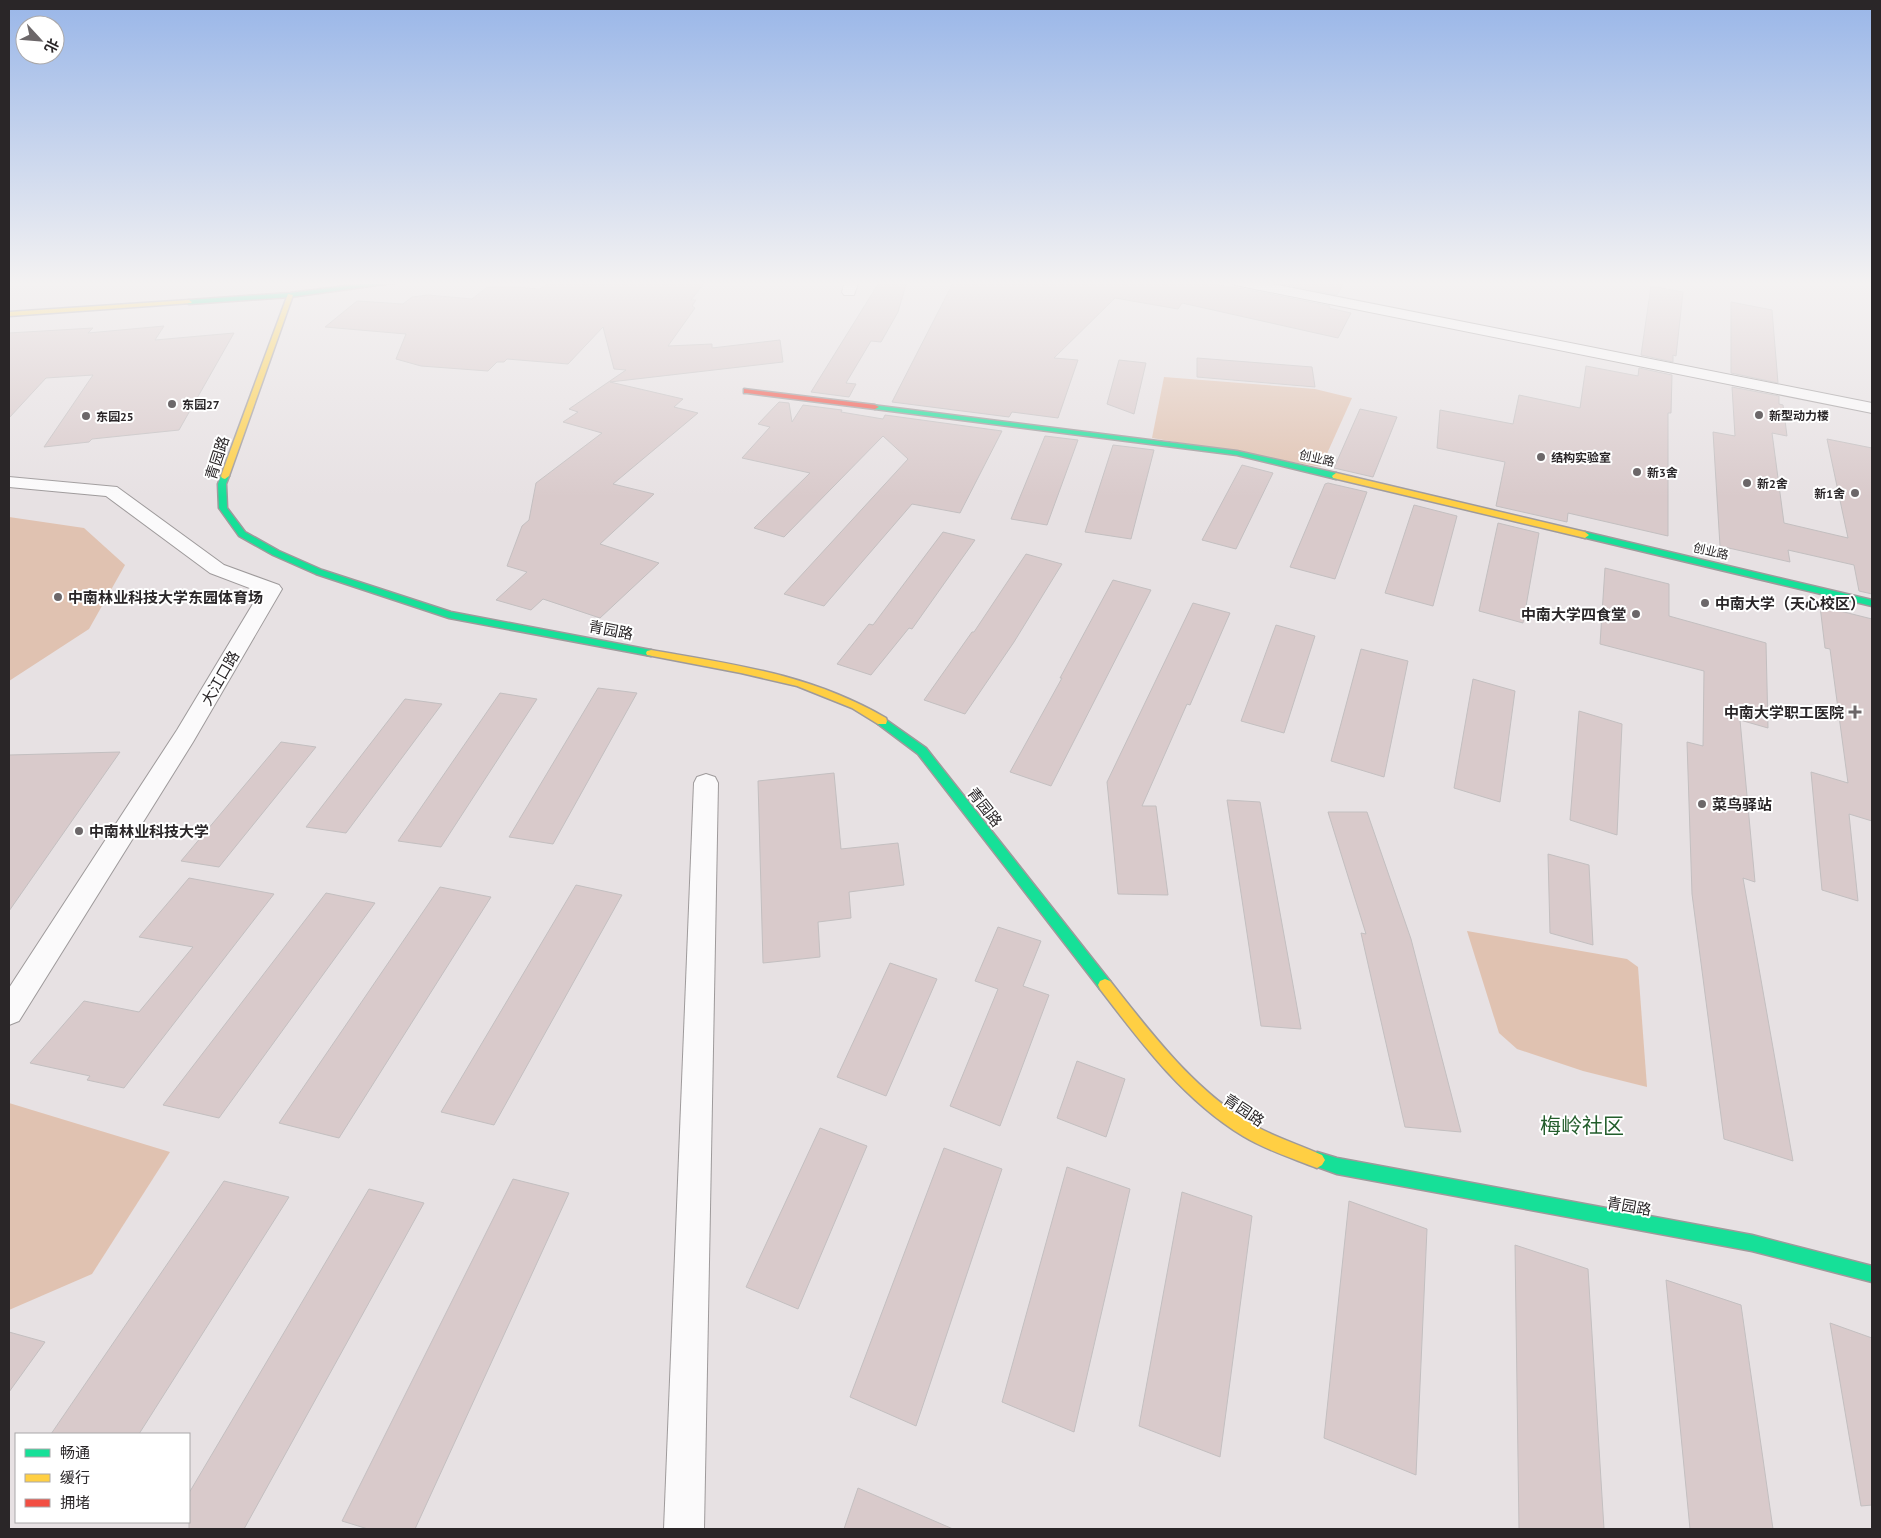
<svg xmlns="http://www.w3.org/2000/svg" width="1881" height="1538" viewBox="0 0 1881 1538" font-family="'PT Sans','Noto Sans SC',sans-serif">
	<style>
		.green { fill: #e0c2b1 }
		.building { fill: #d9cacb; stroke: #c3bfc0 }
		.lines { fill: none; stroke-linecap: round; stroke-linejoin: round }
		.street-casing { stroke: #9e9a9b; stroke-width: 2 }
		.fast-casing { stroke: #9e9a9b; stroke-width: 3 }
		.slow-casing { stroke: #9e9a9b; stroke-width: 3 }
		.jam-casing { stroke: #9e9a9b; stroke-width: 3 }
		.street { fill: #fbfafb; fill-rule: evenodd }
		.fast { fill: #16e098; fill-rule: evenodd }
		.slow { fill: #ffcf43; fill-rule: evenodd }
		.jam { fill: #f24e42; fill-rule: evenodd }
		.poi-dot { fill: #6c6769; stroke: #fff; stroke-width: 2 }
		.labels { text-anchor: middle; dominant-baseline: central; stroke-width: 4; stroke-linejoin: round; paint-order: stroke }
		.far-poi-label { font-size: 12px; font-weight: bold; fill: #2a2628; stroke: #fff; text-anchor: start }
		.far-street-label { font-size: 12px; fill: #2a2628; stroke: #fff }
		.street-label { font-size: 15px; fill: #2a2628; stroke: #fff }
		.poi-label { font-size: 15px; font-weight: bold; fill: #2a2628; stroke: #fff; text-anchor: start }
		.near-quarter-label { font-size: 21px; fill: #235d2c; stroke: #fff }
	</style>
	<rect width="100%" height="100%" fill="#e7e1e3"/>
	<g class="green">
		<polygon points="1164,377 1315,389 1352,398 1321,467 1152,438"/>
		<polygon points="9,517 84,528 125,565 89,629 9,681"/>
		<polygon points="1467,931 1627,959 1638,967 1647,1087 1583,1071 1517,1049 1499,1033"/>
		<polygon points="9,1103 170,1152 92,1274 9,1310"/>
	</g>
	<g class="building">
		<polygon points="554,281 605,285 609,281 672,284 674,281 706,281 691,300 696,300 692,306 695,308 668,346 712,344 712,348 780,340 783,362 610,382 683,399 674,407 698,413 613,484 654,494 600,544 659,563 600,618 543,599 531,610 496,600 527,572 507,566 522,526 529,520 536,483 602,433 563,422 578,412 569,409 626,370 614,369 603,327 568,364 507,359 504,362 497,362 488,371 421,366 396,359 406,334 325,327 357,301 403,304 412,297 428,295 472,299 486,288 499,286 540,289 546,284"/>
		<polygon points="880,281 907,281 898,312 881,342 871,341 846,383 856,384 849,397 811,392"/>
		<polygon points="954,281 1193,281 1244,289 1330,306 1329,308 1351,313 1338,338 1182,303 1178,309 1115,298 1054,358 1078,360 1058,418 1012,412 1009,417 892,402"/>
		<polygon points="1270,281 1345,281 1337,295"/>
		<polygon points="1651,286 1683,292 1676,356 1673,355 1673,362 1641,355"/>
		<polygon points="1731,302 1772,310 1778,383 1731,373"/>
		<polygon points="164,326 155,340 234,333 179,430 92,439 89,442 44,447 93,375 46,378 9,418 9,333 93,328 88,333"/>
		<polygon points="1197,358 1312,367 1315,387 1197,377"/>
		<polygon points="1119,360 1146,363 1134,414 1107,404"/>
		<polygon points="1586,366 1638,376 1639,368 1672,375 1671,413 1668,413 1668,536 1568,513 1567,522 1496,506 1505,462 1437,448 1440,410 1513,424 1519,395 1580,408"/>
		<polygon points="1732,387 1779,396 1779,404 1783,405 1787,436 1772,433 1784,523 1848,538 1827,439 1872,448 1872,594 1859,591 1854,565 1788,550 1790,562 1720,546 1713,432 1735,436"/>
		<polygon points="779,402 789,403 792,422 803,405 842,410 841,412 883,419 885,415 1002,431 960,513 912,504 824,606 784,594 908,459 883,436 784,537 754,528 810,473 742,458 770,427 758,424"/>
		<polygon points="1360,409 1397,417 1373,477 1334,468"/>
		<polygon points="1045,436 1078,440 1047,525 1011,519"/>
		<polygon points="1113,445 1154,450 1131,539 1085,532"/>
		<polygon points="1242,465 1273,473 1236,549 1202,540"/>
		<polygon points="1328,483 1367,492 1335,579 1290,567 1325,484"/>
		<polygon points="1414,505 1457,516 1433,606 1385,593"/>
		<polygon points="1498,523 1539,533 1523,623 1479,611"/>
		<polygon points="943,532 975,540 912,629 909,628 871,675 837,664 869,624 873,625"/>
		<polygon points="1026,554 1062,564 1014,642 965,714 924,700 972,632 974,632"/>
		<polygon points="1605,568 1669,584 1669,616 1766,643 1768,728 1740,720 1755,882 1743,878 1793,1161 1724,1139 1692,894 1687,742 1703,746 1704,671 1600,644"/>
		<polygon points="1113,580 1151,590 1051,786 1010,772 1062,678 1060,678"/>
		<polygon points="1193,603 1230,613 1190,705 1187,704 1142,806 1156,806 1168,895 1118,894 1107,782"/>
		<polygon points="1820,606 1872,619 1872,821 1849,814 1858,901 1822,890 1811,772 1848,783 1830,649 1825,648"/>
		<polygon points="1276,625 1315,636 1284,733 1241,721"/>
		<polygon points="1361,649 1408,661 1384,777 1331,761"/>
		<polygon points="1473,679 1515,691 1500,802 1454,788"/>
		<polygon points="598,688 637,693 553,844 509,837"/>
		<polygon points="500,693 537,699 441,847 398,841"/>
		<polygon points="405,699 442,704 346,833 306,827"/>
		<polygon points="1579,711 1622,724 1617,835 1570,820"/>
		<polygon points="281,742 316,747 219,867 181,861"/>
		<polygon points="120,752 9,911 9,755"/>
		<polygon points="834,773 841,849 898,843 904,885 849,892 851,918 818,922 820,957 763,963 758,781"/>
		<polygon points="1227,800 1260,802 1301,1029 1261,1026"/>
		<polygon points="1328,812 1367,812 1411,939 1461,1132 1405,1127 1361,933 1366,934"/>
		<polygon points="1548,854 1589,865 1593,945 1550,933"/>
		<polygon points="189,878 274,894 124,1088 87,1080 90,1076 30,1063 84,1001 139,1012 193,947 139,937"/>
		<polygon points="576,885 622,895 494,1125 441,1112"/>
		<polygon points="440,887 491,897 339,1138 279,1123"/>
		<polygon points="326,893 375,903 219,1118 163,1105"/>
		<polygon points="998,927 1041,941 1023,986 1049,995 1000,1126 950,1106 998,989 975,981"/>
		<polygon points="890,963 937,979 886,1096 837,1077"/>
		<polygon points="1077,1061 1125,1079 1106,1137 1057,1118"/>
		<polygon points="820,1128 867,1146 798,1309 746,1287"/>
		<polygon points="944,1148 1002,1169 916,1426 850,1397"/>
		<polygon points="1067,1167 1130,1189 1074,1432 1002,1402"/>
		<polygon points="513,1179 569,1193 415,1529 368,1529 342,1521"/>
		<polygon points="224,1181 289,1197 139,1434 51,1434"/>
		<polygon points="369,1189 424,1203 244,1529 189,1529 189,1493"/>
		<polygon points="1182,1192 1252,1216 1220,1457 1139,1426"/>
		<polygon points="1349,1201 1427,1229 1416,1475 1324,1438"/>
		<polygon points="1515,1245 1588,1269 1604,1529 1519,1529"/>
		<polygon points="1666,1280 1741,1305 1773,1529 1690,1529"/>
		<polygon points="1830,1323 1872,1338 1872,1505 1861,1506"/>
		<polygon points="9,1332 45,1342 9,1392"/>
		<polygon points="858,1488 953,1529 844,1529"/>
	</g>
	<g class="lines">
		<g class="street-casing">
			<g id="street">
				<polygon points="845,281 859,281 854,295 844,295 842,292"/>
				<polygon points="1229,281 1258,281 1872,403 1872,413 1235,285"/>
				<polygon points="9,477 117,487 224,565 279,585 282,589 193,742 19,1021 9,1025 9,988 177,730 260,592 210,573 106,496 9,487"/>
				<polygon points="706,774 715,777 718,783 704,1529 664,1529 694,783 697,777"/>
			</g>
		</g>
		<g class="fast-casing">
			<g id="fast">
				<polygon points="385,281 407,281 290,297 189,304 186,302 189,300 290,293"/>
				<polygon points="872,405 1237,451 1336,473 1340,476 1336,479 1237,455 875,409 871,407"/>
				<polygon points="225,473 229,476 226,484 227,508 245,532 279,551 322,570 451,612 651,650 656,653 651,656 449,618 316,574 273,555 239,536 219,508 218,484 221,476"/>
				<polygon points="1585,532 1872,600 1872,606 1582,537 1582,533"/>
				<polygon points="882,717 926,748 1110,981 1112,985 1110,989 1105,991 1100,989 918,754 878,724 877,721"/>
				<polygon points="1317,1152 1337,1158 1752,1235 1872,1266 1872,1282 1752,1251 1337,1174 1312,1165 1309,1160 1312,1155"/>
			</g>
		</g>
		<g class="slow-casing">
			<g id="slow">
				<polygon points="288,294 293,295 229,476 225,479 222,478 221,476"/>
				<polygon points="189,300 192,302 191,303 9,316 9,312"/>
				<polygon points="1336,473 1585,532 1589,535 1585,538 1333,478 1332,476"/>
				<path d="M651 650C736 665 810 674 886 718L887 721 886 724H878L852 708 797 686 741 673 647 655 646 653 647 651Z"/>
				<path d="M1105 979 1110 981C1152 1034 1195 1092 1255 1126 1277 1138 1300 1145 1322 1155L1325 1160 1322 1165 1317 1168C1292 1158 1266 1150 1243 1136 1184 1100 1142 1044 1100 989L1098 985 1100 981Z"/>
			</g>
		</g>
		<g class="jam-casing">
			<polygon id="jam" points="744,389 875,405 879,407 875,409 747,393 744,393"/>
		</g>
		<use href="#street" class="street"/>
		<use href="#fast" class="fast"/>
		<use href="#slow" class="slow"/>
		<use href="#jam" class="jam"/>
	</g>
	<linearGradient id="sky" x2="0" y2="1"><stop stop-color="#99b6e8"/><stop offset="0.57" stop-color="#f4f2f2"/><stop offset="1" stop-color="#f4f2f2" stop-opacity="0"/></linearGradient>
	<rect width="1881" height="497" fill="url(#sky)"/>
	<g class="poi-dot">
		<circle cx="172" cy="404" r="5"/>
		<circle cx="1759" cy="415" r="5"/>
		<circle cx="86" cy="416" r="5"/>
		<circle cx="1541" cy="457" r="5"/>
		<circle cx="1637" cy="472" r="5"/>
		<circle cx="1747" cy="483" r="5"/>
		<circle cx="1855" cy="493" r="5"/>
		<circle cx="58" cy="597" r="5"/>
		<circle cx="1705" cy="603" r="5"/>
		<circle cx="1636" cy="614" r="5"/>
		<path d="M1852.5 704.5h5v5h5v5h-5v5h-5v-5h-5v-5h5z"/>
		<circle cx="1702" cy="804" r="5"/>
		<circle cx="79" cy="831" r="5"/>
	</g>
	<g class="labels">
		<g class="far-poi-label">
			<text x="182" y="404">东园27</text>
			<text x="1769" y="415">新型动力楼</text>
			<text x="96" y="416">东园25</text>
			<text x="1551" y="457">结构实验室</text>
			<text x="1647" y="472">新3舍</text>
			<text x="1757" y="483">新2舍</text>
			<text x="1845" y="493" text-anchor="end">新1舍</text>
		</g>
		<g class="far-street-label">
			<text transform="translate(1317 458) rotate(13)">创业路</text>
			<text transform="translate(1711 551) rotate(13)">创业路</text>
		</g>
		<g class="street-label">
			<text transform="translate(217 458) rotate(-72)">青园路</text>
			<text transform="translate(611 630) rotate(11)">青园路</text>
			<text transform="translate(220 678) rotate(-60)">大江口路</text>
			<text transform="translate(985 807) rotate(52)">青园路</text>
			<text transform="translate(1244 1110) rotate(34)">青园路</text>
			<text transform="translate(1629 1206) rotate(10)">青园路</text>
		</g>
		<g class="poi-label">
			<text x="68" y="597">中南林业科技大学东园体育场</text>
			<text x="1715" y="603">中南大学（天心校区）</text>
			<text x="1626" y="614" text-anchor="end">中南大学四食堂</text>
			<text x="1844" y="712" text-anchor="end">中南大学职工医院</text>
			<text x="1712" y="804">菜鸟驿站</text>
			<text x="89" y="831">中南林业科技大学</text>
		</g>
		<g class="near-quarter-label">
			<text x="1582" y="1125">梅岭社区</text>
		</g>
	</g>
	<rect width="1881" height="1538" fill="none" stroke="#2a2628" stroke-width="20"/>
	<rect x="15" y="1433" width="175" height="90" fill="#ffffff" stroke="#aaa8a9"/>
	<rect x="25" y="1449" width="25" height="8" fill="#16e098" stroke="#aaa8a9"/>
	<text x="60" y="1458" font-size="15" fill="#2a2628">畅通</text>
	<rect x="25" y="1474" width="25" height="8" fill="#ffcf43" stroke="#aaa8a9"/>
	<text x="60" y="1483" font-size="15" fill="#2a2628">缓行</text>
	<rect x="25" y="1499" width="25" height="8" fill="#f24e42" stroke="#aaa8a9"/>
	<text x="60" y="1508" font-size="15" fill="#2a2628">拥堵</text>
	<g transform="translate(40 40) rotate(116)"><circle r="24" fill="#ffffff" stroke="#aaa8a9"/>
	<path d="M0-4L9 19L0 12L-9 19Z" fill="#6c6769"/>
	<text y="-8" font-size="14" font-weight="bold" text-anchor="middle" fill="#2a2628">北</text>
	</g>
</svg>
